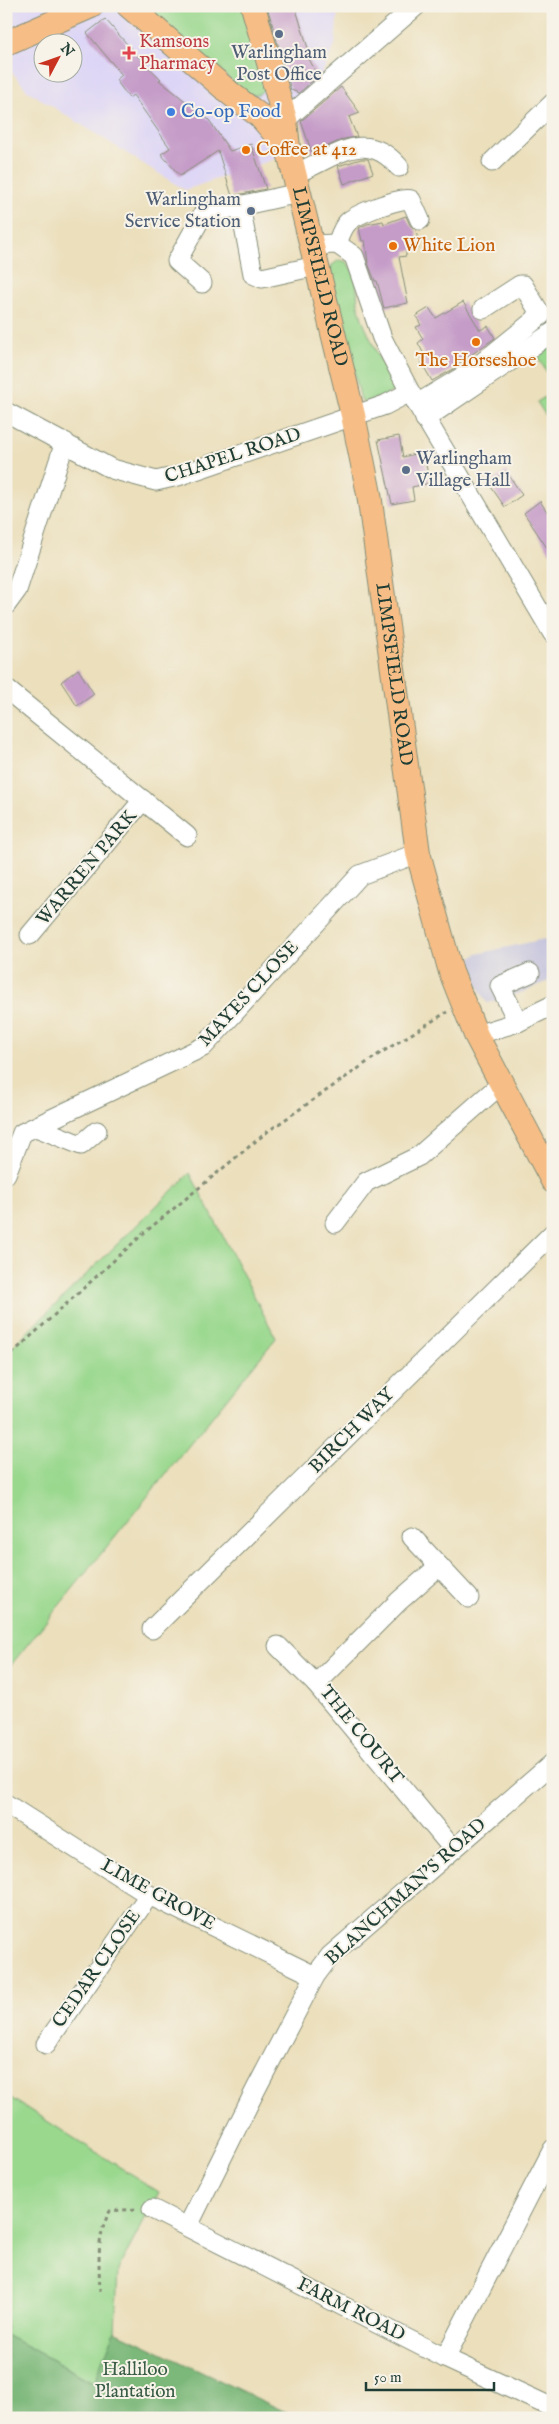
<svg xmlns="http://www.w3.org/2000/svg" width="559" height="2424" viewBox="0 0 559 2424" font-family="'IM FELL English',serif">
	<style>
		.built { fill: #ddd5f6; fill-rule: evenodd }
		.industrial { fill: #c2c1dc }
		.green { fill: #9ad88e; stroke: #5c8a61 }
		.forest { fill: #7bb879; stroke: #4d7a56 }
		.building { fill: #c59bc8 }
		.lines { fill: none; stroke-linecap: round; stroke-linejoin: round }
		.minor-casing { stroke: #858e78; stroke-width: 21 }
		.major-casing { stroke: #858e78; stroke-width: 26 }
		.path { stroke: #858e78; stroke-width: 3; stroke-dasharray: 4 4; stroke-linecap: butt }
		.minor { stroke: #fff; stroke-width: 19 }
		.major { stroke: #f6be86; stroke-width: 24 }
		.service-dot { fill: #5c6f8a; stroke: #f7f3e8; stroke-width: 2 }
		.health-dot { fill: #e0444e; stroke: #f7f3e8; stroke-width: 2 }
		.shop-dot { fill: #3f7fe0; stroke: #f7f3e8; stroke-width: 2 }
		.food-dot { fill: #e8710a; stroke: #f7f3e8; stroke-width: 2 }
		.labels { text-anchor: middle; dominant-baseline: central; stroke-width: 4; stroke-linejoin: round; paint-order: stroke }
		.health-label { font-size: 19px; fill: #be3a42; stroke: #f7f3e8; text-anchor: start }
		.service-label { font-size: 19px; fill: #4e5e75; stroke: #f7f3e8 }
		.shop-label { font-size: 19px; fill: #366cbe; stroke: #f7f3e8; text-anchor: start }
		.food-label { font-size: 19px; fill: #c56008; stroke: #f7f3e8; text-anchor: start }
		.street-label { font-size: 19px; fill: #1f3d34; stroke: #f7f3e8 }
		.park-label { font-size: 19px; fill: #385c46; stroke: #f7f3e8 }
	</style>
	<rect width="100%" height="100%" fill="#f7f3e8"/>
	<filter id="ink" filterUnits="userSpaceOnUse"><feTurbulence type="fractalNoise" baseFrequency=".02" numOctaves="2"/><feDisplacementMap in="SourceGraphic" scale="10" xChannelSelector="R" yChannelSelector="G"/><feConvolveMatrix kernelMatrix="1 2 1 2 8 2 1 2 1" color-interpolation-filters="sRGB"/></filter>
	<filter id="wash" filterUnits="userSpaceOnUse"><feTurbulence type="fractalNoise" baseFrequency=".0096" numOctaves="4" result="noise"/><feDisplacementMap in="SourceGraphic" scale="20" xChannelSelector="R" yChannelSelector="G"/><feGaussianBlur stdDeviation="1.12" result="paint"/><feColorMatrix in="noise" values="0 0 0 0 0 0 0 0 0 0 0 0 0 0 0 0 0 1.4 0 .05"/><feComposite in="paint" operator="in"/></filter>
	<g filter="url(#wash)">
		<rect width="100%" height="100%" fill="#ebdfbc"/>
		<path class="built" d="M6 6H338L335 45 294 135 289 154 185 190 28 91 6 65ZM42 42H72V72H42Z"/>
		<polygon class="industrial" points="544,939 553,945 553,979 518,994 487,1003 465,963 477,954"/>
		<g class="green">
			<path d="M140 6H243L265 86C262 95 256 96 247 93Z"/>
			<polygon points="339,260 347,262 356,276 358,304 363,322 382,364 397,388 397,390 365,403 361,400 331,276 331,266"/>
			<polygon points="553,342 553,382 535,353"/>
			<polygon points="553,392 553,427 537,402"/>
			<polygon points="190,1173 276,1338 6,1671 6,1353"/>
			<polygon points="6,2095 159,2192 118,2270 115,2331 95,2383 6,2335"/>
		</g>
		<polygon class="forest" points="115,2331 290,2414 294,2418 6,2418 6,2335 94,2383"/>
		<g id="blocks">
			<g class="building">
				<polygon points="267,6 295,6 311,58 309,59 318,76 299,93 291,90"/>
				<polygon points="105,19 141,60 161,79 159,80 209,120 230,151 251,144 266,189 232,196 218,151 180,176 161,154 170,148 133,95 129,98 116,80 122,75 87,33"/>
				<polygon points="341,87 360,113 349,117 357,137 344,139 312,153 301,121"/>
				<polygon points="361,159 368,159 373,173 344,184 338,166"/>
				<polygon points="406,216 410,225 416,230 418,242 418,249 406,251 406,256 399,257 408,303 384,308 377,281 375,281 368,263 365,241 362,241 359,228 367,224 383,221 384,224"/>
				<polygon points="463,302 480,330 488,326 495,338 458,364 459,366 432,381 420,360 425,356 418,343 423,339 416,327 421,325 416,316 429,308 436,318"/>
				<polygon points="399,436 403,457 423,452 430,483 412,487 414,500 392,504 378,440"/>
				<polygon points="506,471 522,495 505,507 489,484"/>
				<polygon points="540,501 553,521 553,557 524,513"/>
				<polygon points="78,669 94,694 77,706 61,682"/>
			</g>
		</g>
	</g>
	<g filter="url(#ink)">
		<use href="#blocks" fill-opacity="0" stroke="#858e78" stroke-width="1"/>
		<g class="lines">
			<g class="minor-casing">
				<g id="minor">
					<polyline points="285,120 416,6"/>
					<polyline points="492,162 553,103"/>
					<path d="M294 174C334 159 364 126 399 167"/>
					<polyline points="240,206 253,274 262,278 316,266"/>
					<path d="M337 244C340 236 342 228 348 222 356 214 402 196 411 200L420 220"/>
					<polyline points="311,245 337,244 354,256 382,338 410,392 553,634"/>
					<polyline points="202,283 177,261 203,214 299,193"/>
					<polyline points="417,404 472,371 541,315 523,285 520,285 483,309"/>
					<polyline points="6,412 112,469 156,481 178,476 385,405 410,392"/>
					<polyline points="425,419 553,332"/>
					<polyline points="6,605 17,590 65,442"/>
					<polyline points="6,689 187,836"/>
					<polyline points="30,935 143,800"/>
					<polyline points="518,1022 500,986 530,973"/>
					<polyline points="476,1035 518,1022 553,1005"/>
					<polyline points="36,1127 81,1145 97,1131"/>
					<polyline points="6,1174 22,1133 203,1047 360,875 418,853"/>
					<polyline points="335,1223 366,1182 419,1156 501,1084"/>
					<polyline points="412,1537 469,1598"/>
					<polyline points="439,1566 399,1601 316,1684 453,1849"/>
					<polyline points="152,1629 553,1233"/>
					<polyline points="278,1646 316,1684"/>
					<polyline points="6,1804 149,1895 315,1976"/>
					<polyline points="46,2044 149,1895"/>
					<polyline points="152,2209 445,2358 553,2408"/>
					<polyline points="188,2226 256,2089 315,1976 330,1956 553,1763"/>
					<polyline points="445,2358 553,2149"/>
				</g>
			</g>
			<g class="major-casing">
				<g id="major">
					<polyline points="129,6 231,94 260,116 288,148"/>
					<path id="s1" d="M253 6 285 120 288 148 353 415 369 494 418 853 451 972 476 1035 553 1181"/>
					<polyline points="6,43 91,6"/>
				</g>
			</g>
			<g class="path">
				<polyline points="6,1359 144,1233 267,1132 379,1054 447,1012"/>
				<path d="M100 2292C99 2264 96 2236 110 2211L136 2209"/>
			</g>
			<use href="#minor" class="minor"/>
			<use href="#major" class="major"/>
		</g>
	</g>
	<g class="service-dot">
		<circle cx="279" cy="34" r="5"/>
		<circle cx="251" cy="211" r="5"/>
		<circle cx="406" cy="470" r="5"/>
	</g>
	<path class="health-dot" d="M126.5 45.5h5v5h5v5h-5v5h-5v-5h-5v-5h5z"/>
	<circle class="shop-dot" cx="171" cy="112" r="5"/>
	<g class="food-dot">
		<circle cx="246" cy="150" r="5"/>
		<circle cx="393" cy="246" r="5"/>
		<circle cx="476" cy="342" r="5"/>
	</g>
	<g class="labels">
		<g class="health-label">
			<text x="139" y="42">Kamsons<tspan x="139" dy="22">Pharmacy</tspan></text>
		</g>
		<g class="service-label">
			<text x="279" y="53">Warlingham<tspan x="279" dy="22">Post Office</tspan></text>
			<text x="241" y="200" text-anchor="end">Warlingham<tspan x="241" dy="22">Service Station</tspan></text>
			<text x="416" y="459" text-anchor="start">Warlingham<tspan x="416" dy="22">Village Hall</tspan></text>
		</g>
		<g class="shop-label">
			<text x="181" y="112">Co-op Food</text>
		</g>
		<g class="food-label">
			<text x="256" y="150">Coffee at 412</text>
			<text x="403" y="246">White Lion</text>
			<text x="476" y="361" text-anchor="middle">The Horseshoe</text>
		</g>
		<g class="street-label">
			<text stroke="none"><textPath href="#s1" startOffset="279">LIMPSFIELD ROAD</textPath></text>
			<text transform="translate(233 456) rotate(-18)">CHAPEL ROAD</text>
			<text stroke="none"><textPath href="#s1" startOffset="684">LIMPSFIELD ROAD</textPath></text>
			<text transform="translate(87 868) rotate(-50)">WARREN PARK</text>
			<text transform="translate(249 994) rotate(-47)">MAYES CLOSE</text>
			<text transform="translate(352 1431) rotate(-45)">BIRCH WAY</text>
			<text transform="translate(361 1735) rotate(51)">THE COURT</text>
			<text transform="translate(406 1892) rotate(-42)">BLANCHMAN'S ROAD</text>
			<text transform="translate(158 1895) rotate(29)">LIME GROVE</text>
			<text transform="translate(97 1969) rotate(-55)">CEDAR CLOSE</text>
			<text transform="translate(351 2310) rotate(27)">FARM ROAD</text>
		</g>
		<g class="park-label">
			<text x="135" y="2370">Halliloo<tspan x="135" dy="22">Plantation</tspan></text>
		</g>
	</g>
	<rect width="559" height="2424" fill="none" stroke="#f7f3e8" stroke-width="25"/>
	<g transform="translate(58 58) rotate(49)"><circle r="24" fill="#f7f3e8" stroke="#a1aaa0"/>
	<path d="M0-4L9 19L0 12L-9 19Z" fill="#c8321e"/>
	<text y="-8" font-size="14" font-weight="bold" text-anchor="middle" fill="#1f3d34">N</text>
	</g>
	<path d="M366 2382v8h128v-8" fill="none" stroke="#1f3d34" stroke-width="2.5"/>
	<text x="374" y="2382" font-size="15" fill="#1f3d34" stroke="#f7f3e8" stroke-width="4" paint-order="stroke">50 m</text>
</svg>
